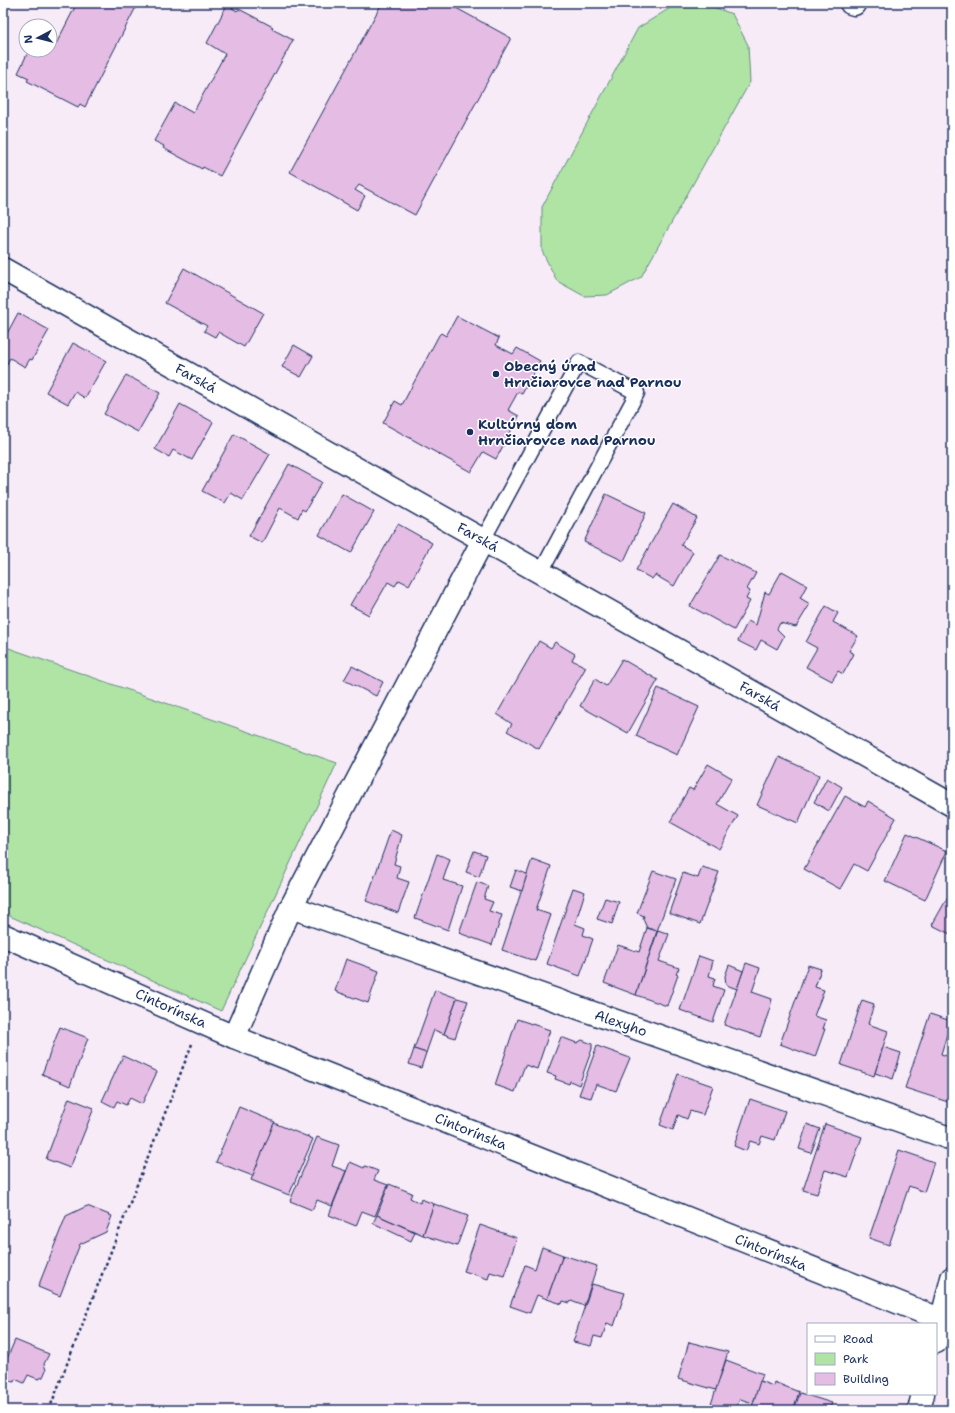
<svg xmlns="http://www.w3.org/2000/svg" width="955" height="1413" viewBox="0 0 955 1413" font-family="'Shantell Sans',sans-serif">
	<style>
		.green { fill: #afe4a5; stroke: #658a82 }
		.building { fill: #e4bce4; stroke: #1b2f5e }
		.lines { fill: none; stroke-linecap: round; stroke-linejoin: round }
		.service-casing { stroke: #1b2f5e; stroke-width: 17 }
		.minor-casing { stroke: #1b2f5e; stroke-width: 25 }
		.path { stroke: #1b2f5e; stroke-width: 2.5; stroke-dasharray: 3 3; stroke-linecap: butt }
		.service { stroke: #fff; stroke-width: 14 }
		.minor { stroke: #fff; stroke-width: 22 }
		.poi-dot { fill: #1b2f5e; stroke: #fff; stroke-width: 1.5 }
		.labels { text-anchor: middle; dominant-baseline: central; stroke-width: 3; stroke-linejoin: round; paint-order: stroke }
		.poi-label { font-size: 14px; font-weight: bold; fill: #1b2f5e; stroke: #fff; text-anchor: start }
		.street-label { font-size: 14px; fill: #1b2f5e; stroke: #fff }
	</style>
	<rect width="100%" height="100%" fill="#f7ebf7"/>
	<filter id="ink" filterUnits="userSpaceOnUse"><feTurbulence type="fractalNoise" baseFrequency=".025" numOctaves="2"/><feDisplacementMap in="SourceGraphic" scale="8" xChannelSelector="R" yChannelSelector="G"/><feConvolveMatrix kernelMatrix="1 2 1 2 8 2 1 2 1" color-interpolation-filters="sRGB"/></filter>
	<g filter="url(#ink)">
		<g class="green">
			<polygon points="678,3 703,3 732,14 748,45 750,82 641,277 607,295 584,296 557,281 542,251 542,207 638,28"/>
			<polygon points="3,646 337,763 221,1011 3,913"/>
		</g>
		<g class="building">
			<polygon points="77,3 138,3 85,107 80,104 78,107 27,81 29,78 18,73 29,50 50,50 50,40 56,44"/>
			<polygon points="382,3 447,3 511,38 415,215 359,185 355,190 365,196 357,210 290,172"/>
			<polygon points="227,5 237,11 239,9 273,27 272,29 293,40 220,176 203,167 202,169 163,148 164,146 154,141 175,103 193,113 225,54 207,43"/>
			<polygon points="184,268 263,313 244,347 218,332 215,337 204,331 207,326 165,303"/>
			<polygon points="18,313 49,330 32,360 30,359 25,367 10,358 3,371 3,341"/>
			<polygon points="457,316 499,338 496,345 513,354 517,348 540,361 522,394 518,392 508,410 519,416 496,459 483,452 471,472 383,423 395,401 402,405 439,335 441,333 446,336"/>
			<polygon points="73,343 106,361 85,398 75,392 68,404 46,392"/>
			<polygon points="294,345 313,356 301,377 282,367"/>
			<polygon points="126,375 160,393 138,432 104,414"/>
			<polygon points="180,404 213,422 192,460 173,450 169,457 155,449"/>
			<polygon points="234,434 270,454 243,500 231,493 225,503 202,491"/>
			<polygon points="289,464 322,482 305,511 302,509 298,518 280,508 262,543 249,536"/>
			<polygon points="342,494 374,512 351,553 319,535"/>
			<polygon points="606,494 646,513 624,561 584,542"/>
			<polygon points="673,504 697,518 681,545 693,552 674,586 655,575 652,579 636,570"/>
			<polygon points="398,524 432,543 409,585 399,580 395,586 388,582 369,615 350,605 357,593 359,593"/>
			<polygon points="720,555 756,573 747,589 750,591 746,599 750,601 734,630 690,606"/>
			<polygon points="782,571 807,585 800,598 810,604 796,627 780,623 777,629 784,636 777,649 761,640 756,650 738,641 748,621 756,625 765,592 769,594"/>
			<polygon points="826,606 838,613 833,622 858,636 849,651 854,654 843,674 838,671 832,681 806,667 817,648 806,642"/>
			<polygon points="539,641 551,648 555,642 575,654 572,660 586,667 539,749 507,731 512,724 497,714"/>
			<polygon points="622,659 658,680 628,733 580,706 595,679 606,686"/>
			<polygon points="352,666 383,682 376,696 344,680"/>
			<polygon points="658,688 699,707 677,755 636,736"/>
			<polygon points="779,757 819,775 798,823 757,805"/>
			<polygon points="708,764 732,778 717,804 738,816 719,849 670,822 689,788 693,790"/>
			<polygon points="827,778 842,787 829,811 814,802"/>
			<polygon points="845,796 865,807 868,801 896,818 867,871 854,864 840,889 804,869"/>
			<polygon points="391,830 402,835 394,864 400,866 397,878 409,882 398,913 366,901"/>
			<polygon points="907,833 947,851 925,900 885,881"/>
			<polygon points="474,851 486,855 479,877 466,872"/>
			<polygon points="437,854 450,859 443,880 462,886 448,930 415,918"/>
			<polygon points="532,859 551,866 536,910 551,915 535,961 502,950"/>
			<polygon points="702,867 719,872 700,924 669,913 683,873 698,878"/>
			<polygon points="516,870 527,874 522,891 510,887"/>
			<polygon points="653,871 676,879 657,931 647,928 643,919 644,916 637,913"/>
			<polygon points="477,882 488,886 484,899 493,902 489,911 502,915 492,945 459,933"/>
			<polygon points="573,888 585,892 575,924 585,928 583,935 593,939 580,976 547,964"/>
			<polygon points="949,895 952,897 952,935 932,925"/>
			<polygon points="605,898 619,902 612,924 597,919"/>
			<polygon points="647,928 657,931 636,995 604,983 618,945 639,952"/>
			<polygon points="658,930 669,934 659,961 679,968 676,974 678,975 667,1006 636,995"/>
			<polygon points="699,956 713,961 709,976 715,978 713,986 724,990 713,1022 680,1010"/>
			<polygon points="346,959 379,971 368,1003 335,991"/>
			<polygon points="746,963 760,968 752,992 772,999 770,1008 760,1037 724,1025"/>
			<polygon points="729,965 743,971 737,989 726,985 725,976"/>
			<polygon points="808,965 821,969 815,987 824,990 814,1016 826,1020 823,1029 825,1029 815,1057 780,1044"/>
			<polygon points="435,990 457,998 444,1034 434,1030 426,1053 414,1049"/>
			<polygon points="457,998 468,1001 455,1038 444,1034"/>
			<polygon points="862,1000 874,1004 868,1024 888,1031 874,1076 841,1065"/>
			<polygon points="930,1014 951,1021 941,1054 952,1058 952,1091 948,1102 905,1088"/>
			<polygon points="517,1019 550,1030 537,1069 525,1065 515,1092 495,1085"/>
			<polygon points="60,1027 88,1038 70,1086 42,1074"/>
			<polygon points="561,1037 577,1043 582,1040 592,1044 592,1049 579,1085 570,1081 569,1084 555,1079 556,1076 547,1073"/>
			<polygon points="597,1046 630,1058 616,1091 596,1084 591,1098 579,1095"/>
			<polygon points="883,1047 901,1053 893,1079 875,1073"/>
			<polygon points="414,1049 426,1053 421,1068 409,1064"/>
			<polygon points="123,1056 157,1072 142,1104 130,1098 126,1105 117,1101 114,1107 102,1101"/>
			<polygon points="678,1074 713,1086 703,1115 690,1111 687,1119 678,1115 673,1130 660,1125"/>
			<polygon points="69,1098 94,1108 70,1168 46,1159"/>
			<polygon points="750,1099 785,1111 775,1140 762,1136 759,1144 750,1141 746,1151 734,1146"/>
			<polygon points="239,1107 275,1122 253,1176 216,1162"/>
			<polygon points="274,1123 313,1139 289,1195 251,1180"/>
			<polygon points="807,1124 820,1129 811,1153 799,1149"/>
			<polygon points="825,1124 862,1137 848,1177 825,1170 817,1194 803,1190"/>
			<polygon points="317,1137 339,1145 332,1166 346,1171 332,1206 317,1200 312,1210 290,1201"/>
			<polygon points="899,1150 934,1162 924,1192 909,1186 889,1245 869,1238"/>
			<polygon points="350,1162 364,1168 365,1166 378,1171 374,1180 388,1185 375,1216 362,1211 356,1226 329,1215"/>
			<polygon points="389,1184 412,1193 410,1198 420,1203 421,1199 434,1204 423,1235 377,1215"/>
			<polygon points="434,1204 468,1216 457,1246 423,1235"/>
			<polygon points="87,1206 112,1216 106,1232 80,1244 60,1296 38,1287 66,1216"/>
			<polygon points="377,1215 415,1232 411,1241 373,1223"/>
			<polygon points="480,1225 517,1238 504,1276 490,1272 488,1279 464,1271"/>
			<polygon points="542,1247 563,1255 547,1299 537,1295 530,1313 510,1306 525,1265 535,1269"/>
			<polygon points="563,1255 597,1266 584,1306 571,1301 570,1303 563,1301 562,1304 547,1299"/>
			<polygon points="592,1284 625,1293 614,1326 607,1323 602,1338 594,1336 591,1346 573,1342"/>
			<polygon points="15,1340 49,1354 44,1364 46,1370 43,1377 38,1379 28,1375 24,1383 15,1379 14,1382 4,1378 6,1375 3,1374 3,1368"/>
			<polygon points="689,1342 728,1352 716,1390 678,1379"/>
			<polygon points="726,1360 763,1374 753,1403 740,1399 736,1408 730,1406 729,1410 723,1410 711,1404"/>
			<polygon points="760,1381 773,1386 774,1382 799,1392 793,1410 751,1410"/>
			<polygon points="800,1393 832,1403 829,1410 794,1410"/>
		</g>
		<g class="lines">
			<g class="service-casing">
				<polyline id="service" points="483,540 579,362 637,393 541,572"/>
			</g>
			<g class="minor-casing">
				<g id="minor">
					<polyline points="851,3 854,4"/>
					<polyline points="3,269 952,805"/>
					<polyline points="291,907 952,1139"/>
					<polyline points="3,935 234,1037 942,1320 952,1323"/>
					<polyline points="234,1037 291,907 483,540"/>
					<polyline points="936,1342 952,1278"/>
					<polyline points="919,1410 923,1394"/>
				</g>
			</g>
			<polyline class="path" points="49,1410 192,1044"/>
			<use href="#service" class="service"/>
			<use href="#minor" class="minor"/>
		</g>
	</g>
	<g class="poi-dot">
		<circle cx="496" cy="374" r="4"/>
		<circle cx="470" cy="432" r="4"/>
	</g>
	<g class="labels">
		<g class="poi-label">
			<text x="504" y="366">Obecný úrad<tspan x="504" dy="16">Hrnčiarovce nad Parnou</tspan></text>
			<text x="478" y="424">Kultúrny dom<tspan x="478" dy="16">Hrnčiarovce nad Parnou</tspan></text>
		</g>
		<g class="street-label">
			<text transform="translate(196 378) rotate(29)">Farská</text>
			<text transform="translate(478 537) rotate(29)">Farská</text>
			<text transform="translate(760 696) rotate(30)">Farská</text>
			<text transform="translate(171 1008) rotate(24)">Cintorínska</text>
			<text transform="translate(621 1023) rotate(19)">Alexyho</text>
			<text transform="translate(471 1131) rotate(22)">Cintorínska</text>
			<text transform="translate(771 1252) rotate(22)">Cintorínska</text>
		</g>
	</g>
	<rect width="955" height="1413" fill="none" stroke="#fff" stroke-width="16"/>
	<rect x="8" y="8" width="939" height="1397" fill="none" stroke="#1b2f5e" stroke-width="1.5" filter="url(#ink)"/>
	<rect x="807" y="1323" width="130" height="72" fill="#ffffff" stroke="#a4acbf"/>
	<rect x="815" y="1336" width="20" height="6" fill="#ffffff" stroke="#a4acbf"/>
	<text x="843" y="1343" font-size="12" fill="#1b2f5e">Road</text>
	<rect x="815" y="1353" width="20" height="12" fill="#afe4a5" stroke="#a4acbf"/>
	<text x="843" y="1363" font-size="12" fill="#1b2f5e">Park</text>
	<rect x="815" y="1373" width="20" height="12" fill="#e4bce4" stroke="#a4acbf"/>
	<text x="843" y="1383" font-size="12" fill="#1b2f5e">Building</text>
	<g transform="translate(38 38) rotate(263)"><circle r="19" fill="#ffffff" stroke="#a4acbf"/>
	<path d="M0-3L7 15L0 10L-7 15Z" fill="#1b2f5e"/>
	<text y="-6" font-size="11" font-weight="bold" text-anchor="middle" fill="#1b2f5e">N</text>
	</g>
</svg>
